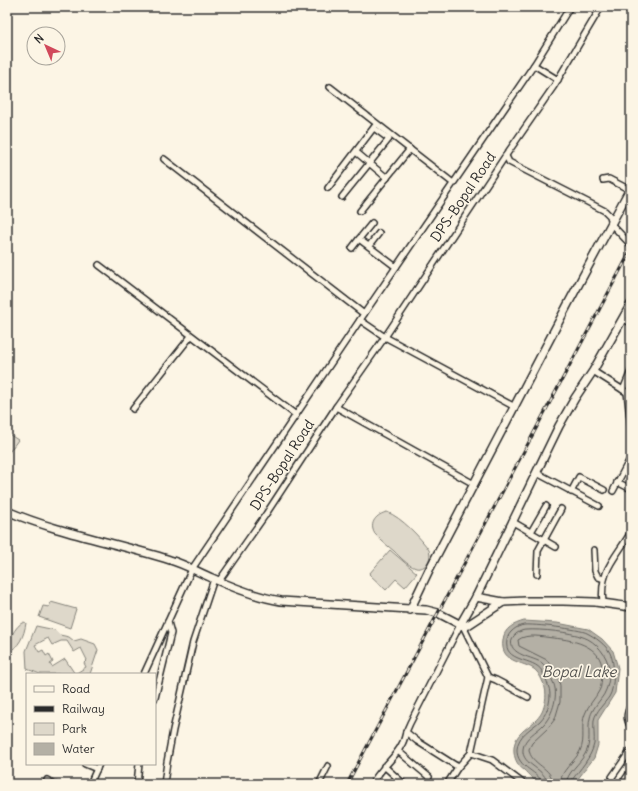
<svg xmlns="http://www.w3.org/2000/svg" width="638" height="791" viewBox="0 0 638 791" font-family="Delius,sans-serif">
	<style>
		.green { fill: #ded8ca; stroke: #84827a; fill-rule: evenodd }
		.water { fill: #b4b0a5; stroke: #7d7b74 }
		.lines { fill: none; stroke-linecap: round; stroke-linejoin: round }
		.shore { stroke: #62605c; stroke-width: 1 }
		.minor-casing { stroke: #2b2b2b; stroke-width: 8 }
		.tertiary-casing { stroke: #2b2b2b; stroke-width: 10 }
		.minor { stroke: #fcf5e5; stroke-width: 5 }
		.tertiary { stroke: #fcf5e5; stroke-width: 7 }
		.rail-casing { stroke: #2b2b2b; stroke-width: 3 }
		.rail { stroke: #fcf5e5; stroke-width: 1.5; stroke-dasharray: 4.5; stroke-linecap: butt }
		.labels { text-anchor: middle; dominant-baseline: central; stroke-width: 3.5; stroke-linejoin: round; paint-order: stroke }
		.street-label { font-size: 14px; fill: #2b2b2b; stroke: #fcf5e5 }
		.water-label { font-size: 15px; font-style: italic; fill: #545350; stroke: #fcf5e5 }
	</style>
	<rect width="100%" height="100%" fill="#fcf5e5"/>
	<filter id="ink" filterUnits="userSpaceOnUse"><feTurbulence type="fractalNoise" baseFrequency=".025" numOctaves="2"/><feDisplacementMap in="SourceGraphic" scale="8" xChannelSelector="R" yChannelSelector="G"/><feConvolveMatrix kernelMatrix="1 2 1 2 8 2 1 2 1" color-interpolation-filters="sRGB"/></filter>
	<g filter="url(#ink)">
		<g class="green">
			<polygon points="7,433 18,440 7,455"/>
			<path d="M387 512C401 517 421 538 429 550 432 559 426 570 416 568 407 565 400 557 394 551 388 546 380 540 375 534 368 523 377 514 387 512Z"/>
			<polygon points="390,550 417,573 405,587 396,579 386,590 369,574"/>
			<polygon points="51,602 76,609 70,628 39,617 43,606 49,607"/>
			<path d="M24 622 26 623C24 636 19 648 7 652 7 643 15 625 24 622Z"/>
			<path d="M36 626 55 630 60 635 69 637 74 641 81 639 95 644 98 650 90 674H40L27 669 26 651ZM48 638 52 645 61 641H67L74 652 81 648 87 660 84 663 86 667 75 674 65 659 52 667 50 664 53 662 49 654 46 656 43 650 39 652 35 645Z"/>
		</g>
		<path class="water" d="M524 621 557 623 588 629 602 639 613 651 618 668 615 693 598 720V745L594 758 574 784C567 784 546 786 540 784 535 782 528 774 524 770 518 766 515 760 514 753 512 730 534 728 542 712 545 705 547 696 545 688 544 684 540 675 537 672 529 661 499 665 503 640 504 628 514 624 524 621Z"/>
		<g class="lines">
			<g class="shore">
				<path d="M542 784C541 771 516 769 517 749 518 735 531 729 540 721 548 713 553 696 548 685 547 680 544 676 542 671 534 657 503 663 507 640 508 632 517 626 524 625 533 624 580 629 587 633 595 637 606 645 610 653 615 662 615 688 609 697 604 704 596 711 594 720 593 728 595 737 594 744 591 758 580 769 572 780L571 784"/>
				<path d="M547 784C547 768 521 766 523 749 524 737 537 732 544 724 553 714 559 694 553 682 550 676 547 667 542 663 534 657 507 655 512 639 514 634 521 630 526 630 541 629 570 632 583 637 596 641 608 656 609 669 610 675 608 687 605 692 604 695 602 697 600 700 596 705 591 712 590 718 587 730 592 743 585 754 580 764 567 772 566 784"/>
				<path d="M553 784C553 767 530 765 529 749L532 743 548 728 555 719 560 702V686L559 680 547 660 519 646 518 640C527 633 543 637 553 638 576 640 606 647 602 676 601 680 602 687 599 691 595 699 588 705 585 714 580 726 586 739 580 751 575 762 560 770 560 784"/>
			</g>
			<g class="minor-casing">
				<g id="minor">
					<polyline points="534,65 570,7"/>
					<polyline points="330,87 453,183"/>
					<polyline points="356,152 387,178"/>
					<polyline points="506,156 509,162 605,211 610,216 612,225 631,245"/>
					<polyline points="164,159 364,314 534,65 558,80"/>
					<polyline points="603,180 609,179 630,190"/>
					<polyline points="328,188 375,126"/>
					<polyline points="342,197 389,139 374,128"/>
					<polyline points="360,211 410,149"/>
					<polyline points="372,223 359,239 396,267"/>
					<polyline points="369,246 379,233"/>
					<polyline points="352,248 359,239"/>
					<polyline points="99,265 296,415"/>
					<polyline points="623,319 631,323"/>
					<polyline points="360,320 385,337 515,407"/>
					<polyline points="593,371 631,395"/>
					<polyline points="623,390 631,371"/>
					<polyline points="627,392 631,428"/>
					<polyline points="336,407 474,484"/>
					<polyline points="133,409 191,336"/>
					<polyline points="625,470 631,473"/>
					<polyline points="537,473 599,506"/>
					<polyline points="617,482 631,489"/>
					<polyline points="613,491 631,457"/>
					<polyline points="571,492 579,477 604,490"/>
					<polyline points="513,522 556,547"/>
					<polyline points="531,532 546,506"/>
					<polyline points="594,550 595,571 598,577 604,579"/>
					<polyline points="537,574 538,551 561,509"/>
					<polyline points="219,581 266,514 336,407 385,337 504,158 554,86 601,7"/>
					<path d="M603 603C599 570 616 558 631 532"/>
					<polyline points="144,674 192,569 364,314"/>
					<polyline points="488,677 496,680 528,697"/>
					<polyline points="155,698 171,633 168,622"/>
					<path d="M631 704C627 713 625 718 631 727"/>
					<polyline points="398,751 429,777"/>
					<polyline points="471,753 492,760 524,784"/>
					<polyline points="85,764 97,769"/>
					<polyline points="384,766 404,784"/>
					<polyline points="458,767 417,741 406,732 410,723 460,625"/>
					<polyline points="47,780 54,784"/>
					<polyline points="90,784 99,764"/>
					<polyline points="137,784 139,764"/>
					<polyline points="164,784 167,762 173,730 193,642 214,579"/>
					<polyline points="319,784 328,766"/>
					<path d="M372 784C380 768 395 759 402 744 404 741 405 736 406 732"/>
					<polyline points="447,784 458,767 471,753 488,677 463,626"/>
					<polyline points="615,784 612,779 612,777 631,750"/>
					<polyline points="622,784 631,771"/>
				</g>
			</g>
			<g class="tertiary-casing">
				<g id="tertiary">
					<path d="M7 511C58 533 117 543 170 560 184 564 198 572 212 578 234 588 257 597 281 601L426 610 438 613 463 626 468 625 503 602 526 601H563L595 602 631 607"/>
					<polyline points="476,597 503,602"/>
					<polyline points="410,610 429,570 568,304 631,187"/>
					<polyline points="460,625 476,597 559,426 575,398 593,371 631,304"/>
				</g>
			</g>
			<use href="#minor" class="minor"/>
			<use href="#tertiary" class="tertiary"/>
			<g class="rail-casing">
				<polyline id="rail" points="347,784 631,250"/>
			</g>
			<use href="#rail" class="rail"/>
		</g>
	</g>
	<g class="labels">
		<g class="street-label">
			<text transform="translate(463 197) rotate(-56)">DPS-Bopal Road</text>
			<text transform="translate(282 465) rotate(-57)">DPS-Bopal Road</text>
		</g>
		<g class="water-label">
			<text x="579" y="671">Bopal Lake</text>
		</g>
	</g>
	<rect width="638" height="791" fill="none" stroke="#fcf5e5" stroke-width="24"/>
	<rect x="12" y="12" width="614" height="767" fill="none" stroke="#2b2b2b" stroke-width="1.5" filter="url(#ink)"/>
	<rect x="26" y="673" width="130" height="92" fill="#fcf5e5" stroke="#a8a49b"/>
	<rect x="34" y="686" width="20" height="6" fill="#fcf5e5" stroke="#a8a49b"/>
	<text x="62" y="693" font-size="12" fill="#2b2b2b">Road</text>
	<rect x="34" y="706" width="20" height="6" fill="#2b2b2b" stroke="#a8a49b"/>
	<text x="62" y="713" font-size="12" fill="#2b2b2b">Railway</text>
	<rect x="34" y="723" width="20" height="12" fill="#ded8ca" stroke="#a8a49b"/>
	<text x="62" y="733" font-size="12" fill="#2b2b2b">Park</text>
	<rect x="34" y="743" width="20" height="12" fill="#b4b0a5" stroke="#a8a49b"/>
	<text x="62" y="753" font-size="12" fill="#2b2b2b">Water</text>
	<g transform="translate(46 46) rotate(316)"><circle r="19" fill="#fcf5e5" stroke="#a8a49b"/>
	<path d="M0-3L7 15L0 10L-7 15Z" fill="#d1495b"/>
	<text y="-6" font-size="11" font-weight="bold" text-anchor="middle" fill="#2b2b2b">N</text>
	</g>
</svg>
